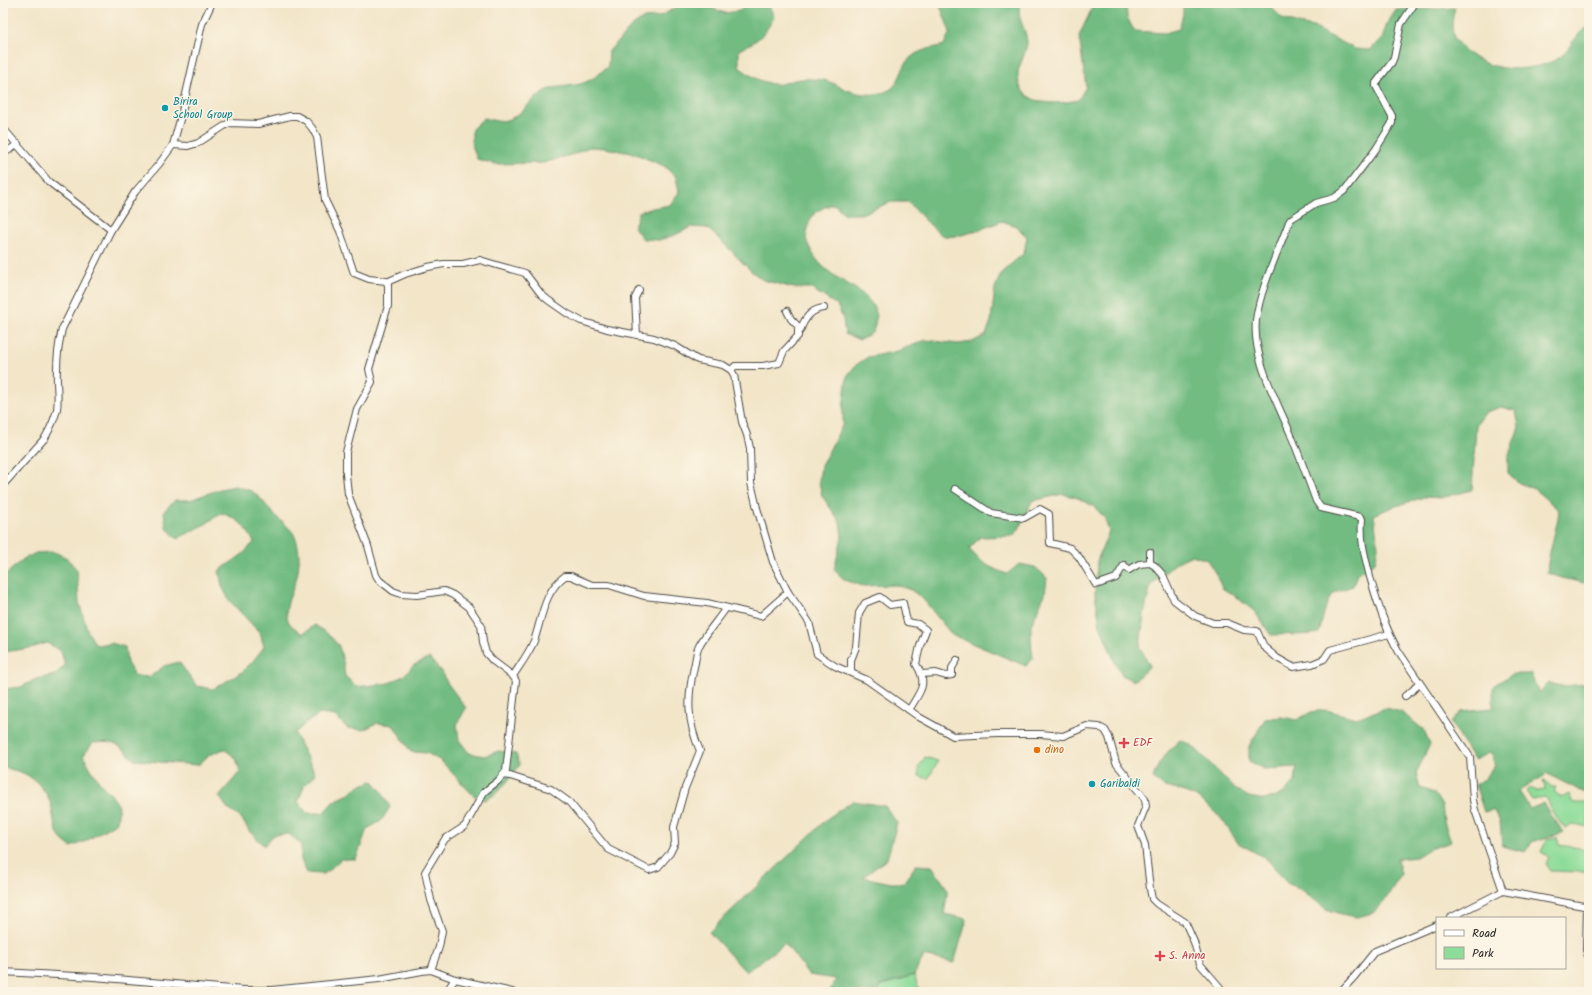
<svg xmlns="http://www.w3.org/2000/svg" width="1592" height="995" viewBox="0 0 1592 995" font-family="Kalam,sans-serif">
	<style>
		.green { fill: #8ddc9a; stroke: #5c8462 }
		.forest { fill: #72bc82; stroke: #4e7456 }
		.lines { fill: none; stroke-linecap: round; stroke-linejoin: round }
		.street-casing { stroke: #494743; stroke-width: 8 }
		.street { stroke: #fff; stroke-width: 6 }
		.culture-dot { fill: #0f9aa8; stroke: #fcf5e5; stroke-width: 1.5 }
		.health-dot { fill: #e0444e; stroke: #fcf5e5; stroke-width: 1.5 }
		.food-dot { fill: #e8710a; stroke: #fcf5e5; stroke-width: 1.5 }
		.labels { text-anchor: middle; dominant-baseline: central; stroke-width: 3; stroke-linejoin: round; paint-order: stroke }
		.culture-label { font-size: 11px; fill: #0d838f; stroke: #fcf5e5; text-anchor: start }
		.health-label { font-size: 11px; fill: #be3a42; stroke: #fcf5e5; text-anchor: start }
		.food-label { font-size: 11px; fill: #c56008; stroke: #fcf5e5; text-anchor: start }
	</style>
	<rect width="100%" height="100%" fill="#fcf5e5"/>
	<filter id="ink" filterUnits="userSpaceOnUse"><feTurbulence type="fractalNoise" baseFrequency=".025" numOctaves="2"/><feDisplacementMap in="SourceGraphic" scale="8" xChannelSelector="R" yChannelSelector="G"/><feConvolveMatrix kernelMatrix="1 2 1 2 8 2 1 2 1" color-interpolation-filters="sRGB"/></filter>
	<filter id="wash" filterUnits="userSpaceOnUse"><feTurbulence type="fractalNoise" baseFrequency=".012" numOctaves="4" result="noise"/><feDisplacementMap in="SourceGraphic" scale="16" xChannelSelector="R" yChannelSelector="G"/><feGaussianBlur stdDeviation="0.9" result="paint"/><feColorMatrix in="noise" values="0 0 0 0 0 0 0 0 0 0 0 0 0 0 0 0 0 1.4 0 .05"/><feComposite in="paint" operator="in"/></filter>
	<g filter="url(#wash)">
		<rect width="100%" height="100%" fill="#f2e5c8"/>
		<g class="green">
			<polygon points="925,757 938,761 928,779 919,776 918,768"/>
			<path d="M1543 780 1552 787H1556L1554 792 1561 798 1569 794 1573 803H1589V827L1573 824 1566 829C1561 824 1556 819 1553 813 1549 807 1551 804 1545 798L1532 800 1526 791 1530 788 1537 791 1545 789Z"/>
			<polygon points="1557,837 1559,845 1587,849 1586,867 1589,868 1589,873 1582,872 1551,871 1546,864 1549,857 1541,852 1547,839"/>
			<polygon points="914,975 920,992 879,992 880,986"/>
		</g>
		<g class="forest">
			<path d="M684 3H704L711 8 725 13 740 11 747 3H768L774 17C764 36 759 40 739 50V67C747 73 755 79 765 82 781 87 781 83 795 80 804 78 813 79 823 80 834 82 843 90 854 92 862 95 877 95 885 92 902 87 900 63 914 55 923 49 934 48 944 45L950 32 939 3H1020C1016 19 1026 27 1027 42 1027 53 1018 65 1018 74 1018 107 1056 105 1078 100L1086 87 1079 36 1092 8 1093 3H1126L1127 17 1134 31 1165 33 1179 29 1183 14V3H1267L1283 19 1298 24 1313 27 1355 49 1370 50 1382 39 1387 24 1396 10 1455 8C1452 18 1451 27 1454 38 1456 42 1461 46 1464 49 1487 73 1527 73 1555 60 1570 53 1574 33 1589 26V584L1562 578 1547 573C1548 551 1557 531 1559 510L1534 489 1519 483 1508 473V457L1519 427 1516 411 1501 407 1486 412 1476 425 1472 490 1441 498 1424 497 1390 508 1374 515 1378 547 1375 562 1357 574 1353 586C1348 588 1343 589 1338 591 1325 596 1323 621 1319 633 1302 636 1288 634 1271 635L1254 611 1235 596 1222 588 1216 574 1207 560 1192 555 1177 562 1151 585 1144 614 1140 647 1150 666 1134 681 1123 676 1115 663 1100 625 1095 594 1097 561 1109 531 1104 517 1093 506 1078 498 1063 494 1032 501 1018 531 1012 536 980 537 969 549C982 564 989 567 1007 574L1019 564 1035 567 1047 578 1045 594 1031 625V641L1033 659 1026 666 952 635 923 599 911 590 896 585 862 586 845 580 834 570 842 537 840 522 822 496 819 481 821 466 843 424V408L847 376 856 365 868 357 898 351 926 340 958 344 972 342 986 335 991 321 995 288 1001 273 1024 253 1027 237 1016 226 1002 221C989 226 955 241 942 235 937 233 914 208 908 202H891L861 214H845L834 204C821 208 811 212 808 227 808 231 806 236 806 239 807 242 809 246 810 248 823 278 854 281 871 303 879 313 876 321 873 332L860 340 845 334 843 319 837 305 810 288H794L763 280 751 271 718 238 707 228 691 227 675 235 659 240 643 239 634 227 639 212 653 208 670 205 679 192 676 177 664 166 636 154 605 148 589 147 574 154 543 163 494 164 477 159 472 145V129L484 118C488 119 494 121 499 121 522 121 530 96 550 89 555 87 562 87 568 86 587 84 594 79 608 66L609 51 631 27 644 18 659 17Z"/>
			<path d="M235 486C258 491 257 495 271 511 277 519 288 525 293 533 301 545 300 567 296 580 292 594 281 610 290 624 293 627 299 631 302 634L315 625 328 634 339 646 343 661 345 676 357 687 389 683 403 676 414 665 429 658 440 670 448 684 466 708 457 724 459 740 469 753 484 756 499 751 516 754 520 765C510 777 500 794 485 800L473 795 441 761 427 753 411 752 393 725 377 723 363 730 347 728 335 716 320 714 306 723 295 733C300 747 309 759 315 774L304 786 298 802 307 813H323L334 801 347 795 359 786 373 781 382 792 390 807 381 821 367 829 356 859H341L324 874 307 873 301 860V844L289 834 273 835 264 846 250 832 241 818 228 809 219 796 240 772 236 758 224 749 209 755 198 765 134 760C119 744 116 741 93 743L83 756 99 782 110 793 119 806 117 822 86 841 71 847C67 844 61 840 59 836 51 822 55 805 45 792 39 784 32 777 23 773 16 770 10 770 3 766V689L21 687 36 679 55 675 65 665 61 651 47 643 31 648 3 652V577L22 560 36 553 54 552 67 558 77 570 79 602 88 632 96 645 111 643 125 647 127 663 135 676 150 677 164 666 179 662 197 686 213 689 241 673 253 661 264 647 260 633 229 600 222 586 219 571 243 554 254 542C244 525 240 519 221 513L207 523 177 539 166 527 164 511 175 500H190L220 489Z"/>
			<polygon points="1512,674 1531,674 1539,693 1549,683 1562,686 1585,684 1589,689 1589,795 1547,774 1519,791 1530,809 1544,803 1550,815 1564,832 1532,842 1525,852 1502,846 1500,821 1493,810 1484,812 1475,784 1485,779 1495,765 1491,752 1474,760 1451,723 1461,711 1493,708 1493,686"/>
			<path d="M1386 708 1401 712 1424 730 1430 744 1416 773 1420 788 1434 793 1442 806 1444 822 1451 842 1429 849 1416 857 1397 859 1401 874 1384 902 1373 913 1357 917 1341 914 1326 909 1302 890 1287 883 1267 859 1238 843 1221 818 1208 806 1195 796 1179 790 1164 787 1153 778C1159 760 1166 753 1180 740L1193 746 1235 789 1249 797 1265 800 1282 794 1295 782 1297 767 1264 769 1249 761V746L1265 719 1281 717 1297 720 1311 712 1326 710 1356 718Z"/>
			<polygon points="853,801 885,806 897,823 887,859 863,877 891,883 903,883 916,865 932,866 948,890 944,914 967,919 954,963 924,956 914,975 880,986 879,992 829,992 836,979 809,975 785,943 746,972 709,932 828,818"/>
		</g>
	</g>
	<g filter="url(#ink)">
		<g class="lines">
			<g class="street-casing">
				<g id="street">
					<path d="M1415 3 1401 24 1394 57 1392 62 1376 83V86L1392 116V123L1376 149 1344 191 1334 198 1316 203 1291 219 1289 222C1278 252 1260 289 1256 320 1252 358 1277 401 1291 435 1300 457 1308 479 1316 501L1321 508 1360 517 1362 519C1360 541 1365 556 1370 577 1378 604 1385 628 1399 652L1470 757 1473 800 1475 810 1503 891"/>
					<polyline points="3,128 49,182 111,230"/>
					<polyline points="173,145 188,146 198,143 229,123 258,124 290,116 297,116 306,121 312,128 317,137 325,200 340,231 354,273 369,279 386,281 388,285 388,306 369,369 372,382 357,409 346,452 346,474 348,494 368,546 376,575 379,580 393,591 401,594 417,595 444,591 453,595 469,607 481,625 483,642 486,653 493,661 513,676 516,681 506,771 498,781 484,792 465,826 445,839 425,872 431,900 442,931 439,947 431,970"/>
					<polyline points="3,154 18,144"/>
					<polyline points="387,282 405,274 428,267 444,264 463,264 480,260 500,266 525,273 541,294 548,300 568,314 581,321 607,329 654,338 675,346 698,360 723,365 731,370 734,375 742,422 747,435 750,448 751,483 757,508 773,562 788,592 809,622 817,654 835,666 867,680 919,717 953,736 997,734 1041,734 1063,736 1087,726 1099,727 1105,730 1109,737 1116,763 1145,799 1146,806 1138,826 1145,845 1150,889 1152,899 1157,904 1185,922 1194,942 1200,964 1224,992"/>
					<path d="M800 331C804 319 811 309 824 308"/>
					<polyline points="637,335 635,298 639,290"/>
					<polyline points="731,370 735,366 763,366 779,363 784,351 798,336 798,326 791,319 787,311"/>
					<path d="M3 485 45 438C50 429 55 419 57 409 59 396 56 383 57 369 57 356 59 342 62 329L111 230 135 192 159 164 173 145 181 116 202 24 212 3"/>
					<polyline points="955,489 991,513 1024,518 1040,509 1049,514 1050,543 1070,548 1079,557 1096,585 1116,578 1124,565 1129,570 1139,564 1150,563 1150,552"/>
					<polyline points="1150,563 1155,566 1163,575 1174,600 1195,616 1213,623 1227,623 1244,630 1257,631 1264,647 1277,658 1293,667 1312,664 1324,659 1330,650 1389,634"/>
					<path d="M851 672V660L856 647 859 613 865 603 880 597 890 605 903 603 907 622 918 624 926 630 920 646 916 664C929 685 920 691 909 710"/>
					<polyline points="922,674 936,673 946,676 952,675 952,668 957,660"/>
					<path d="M513 676C520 665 529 653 534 641 542 618 544 591 565 576H571L592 585H609L644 596 707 603 761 616 788 592"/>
					<polyline points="1405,696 1413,690 1419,682"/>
					<path d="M503 775 510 776 551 789 569 802 608 849 649 870 658 867 670 853 675 843 674 827 685 788 700 751C687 721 687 698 694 667 696 660 696 651 699 646 706 633 718 620 726 608"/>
					<polyline points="1587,907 1586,951 1589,961"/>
					<polyline points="1450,918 1503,891 1589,907"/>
					<polyline points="3,972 94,977 243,990 272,990 379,979 422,971 431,970 455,979 512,992"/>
					<polyline points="446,992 455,979"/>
					<polyline points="1337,992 1343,989 1355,976 1375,951 1437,925"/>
				</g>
			</g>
			<use href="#street" class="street"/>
		</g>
	</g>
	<g class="culture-dot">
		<circle cx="165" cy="108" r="4"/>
		<circle cx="1092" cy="784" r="4"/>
	</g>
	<g class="health-dot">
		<path d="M1122 737h4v4h4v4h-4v4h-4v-4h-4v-4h4z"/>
		<path d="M1158 950h4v4h4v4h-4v4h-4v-4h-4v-4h4z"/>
	</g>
	<circle class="food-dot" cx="1037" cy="750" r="4"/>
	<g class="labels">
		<g class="culture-label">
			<text x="173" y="102">Birira<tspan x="173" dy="13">School Group</tspan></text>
			<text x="1100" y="784">Garibaldi</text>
		</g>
		<g class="health-label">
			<text x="1133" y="743">EDF</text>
			<text x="1169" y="956">S. Anna</text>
		</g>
		<g class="food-label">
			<text x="1045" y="750">dino</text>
		</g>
	</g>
	<rect width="1592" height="995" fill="none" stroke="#fcf5e5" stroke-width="16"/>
	<rect x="1436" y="917" width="130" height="52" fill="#fcf5e5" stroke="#a8a49b"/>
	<rect x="1444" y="930" width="20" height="6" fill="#ffffff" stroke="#a8a49b"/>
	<text x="1472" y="937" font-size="12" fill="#2b2b2b">Road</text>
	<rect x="1444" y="947" width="20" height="12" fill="#8ddc9a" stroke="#a8a49b"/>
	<text x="1472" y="957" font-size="12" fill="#2b2b2b">Park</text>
</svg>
